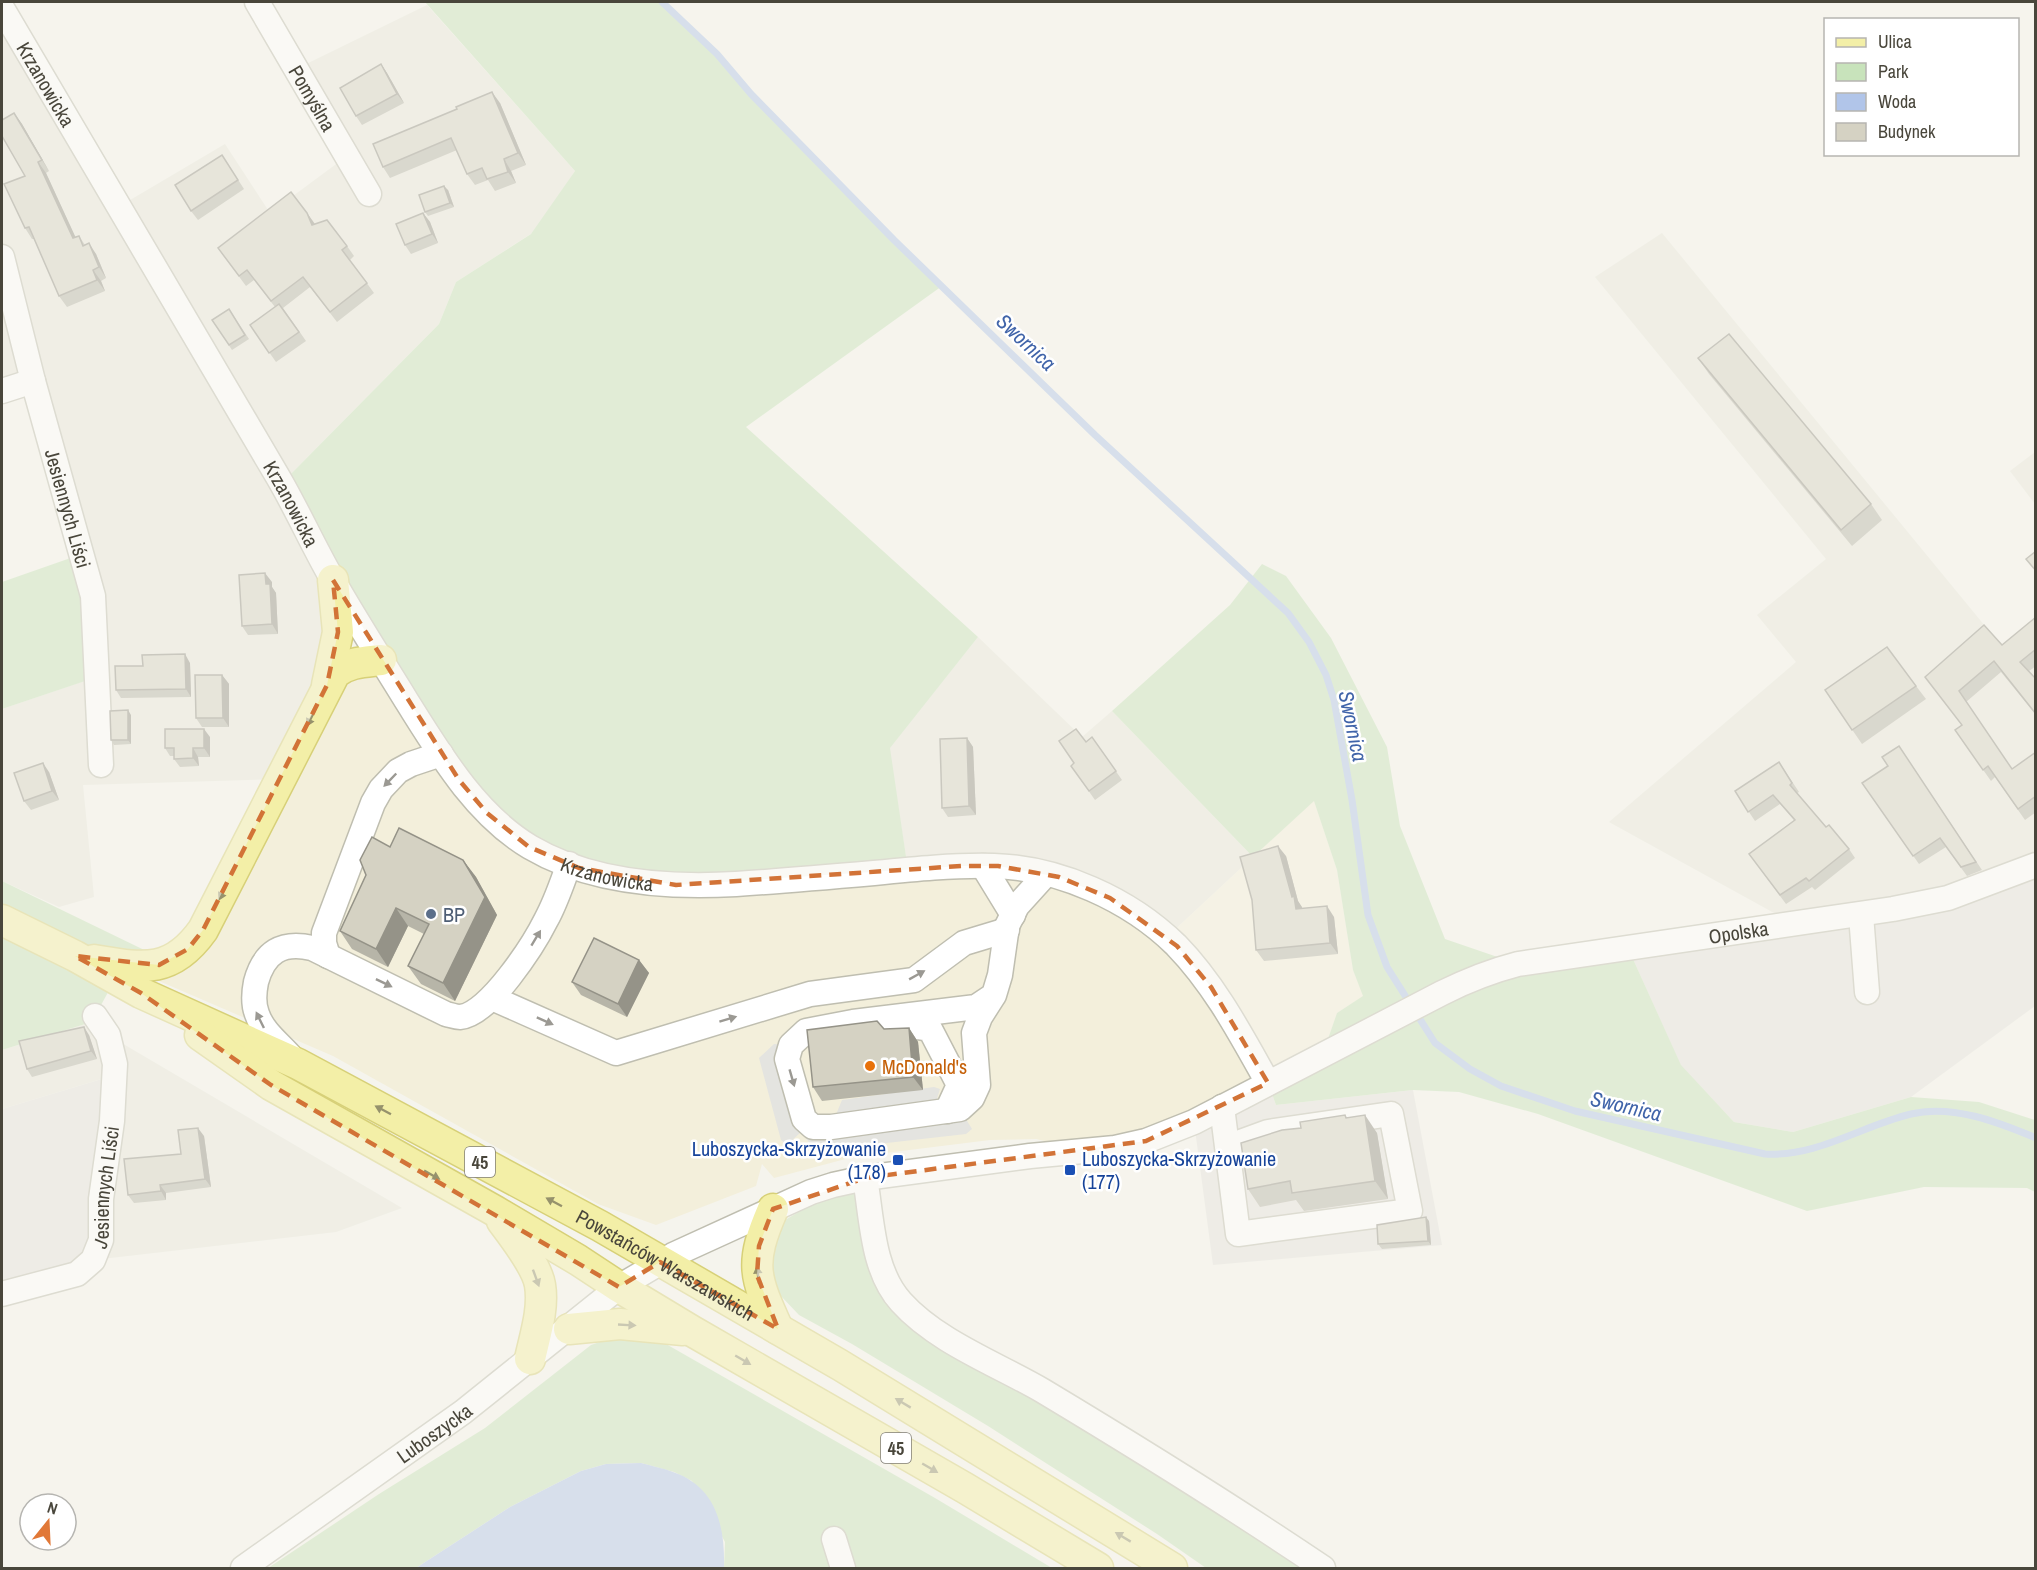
<svg xmlns="http://www.w3.org/2000/svg" width="2037" height="1570" viewBox="0 0 2037 1570" font-family="'Archivo Narrow',sans-serif">
	<style>
		.residential { fill: #e8e7dc }
		.commercial { fill: #f3efdb }
		.industrial { fill: #e5e3de }
		.green { fill: #c8e3bb }
		.parking { fill: #e4e4e0 }
		.water { fill: #b1c5e9 }
		.lines { fill: none; stroke-linecap: round; stroke-linejoin: round }
		.stream { stroke: #b1c5e9; stroke-width: 7 }
		.minor-casing { stroke: #bfbeb0; stroke-width: 27 }
		.major-casing { stroke: #d7d078; stroke-width: 33 }
		.minor { stroke: #fff; stroke-width: 24 }
		.major { stroke: #f3efa7; stroke-width: 30 }
		.wall { fill: #b7b5a8 }
		.shaded-wall { fill: #959388 }
		.building { fill: #d5d2c3; stroke: #959388; stroke-width: 1.5 }
		.oneway { fill: #96926c }
		.oneway2 { fill: #9b9993 }
		.marked { fill: none; stroke: #d27337; stroke-width: 4.5; stroke-dasharray: 12 8; stroke-linejoin: round }
		.service-dot { fill: #5c6f8a; stroke: #fff; stroke-width: 2 }
		.food-dot { fill: #e8710a; stroke: #fff; stroke-width: 2 }
		.transit-dot { fill: #1a4fb4; stroke: #fff; stroke-width: 2 }
		.labels { text-anchor: middle; dominant-baseline: central; stroke-width: 5; stroke-linejoin: round; paint-order: stroke }
		.shield { fill: #fff; stroke: #807e76; stroke-width: 1.5 }
		.shield-label { font-size: 18px; font-weight: bold; fill: #49463b }
		.street-label { font-size: 20px; fill: #49463b; stroke: #fff }
		.service-label { font-size: 20px; fill: #4e5e75; stroke: #fff; text-anchor: start }
		.food-label { font-size: 20px; fill: #c56008; stroke: #fff; text-anchor: start }
		.transit-label { font-size: 20px; fill: #164399; stroke: #fff; text-anchor: end }
		.water-label { font-size: 21px; font-style: italic; fill: #4064a9; stroke: #fff }
	</style>
	<rect width="100%" height="100%" fill="#f5f4ed"/>
	<g class="residential">
		<polygon points="427,5 575,171 537,230 456,282 439,324 282,483 338,615 280,779 83,785 94,897 59,907 2,881 2,709 96,677 33,381 2,391 2,20 120,206 225,144 270,213 347,156 296,69"/>
		<polygon points="1662,233 2008,654 2035,633 2035,865 1794,924 1609,822 1796,662 1757,615 1826,559 1595,277"/>
		<polygon points="2035,452 2035,504 2010,471"/>
		<polygon points="978,637 1082,737 1112,711 1253,857 1167,937 908,870 889,748"/>
		<polygon points="98,1020 108,1035 402,1208 336,1232 93,1260 105,1078 2,1109 2,1050"/>
	</g>
	<polygon class="commercial" points="381,660 509,832 1029,870 1167,937 1314,800 1337,870 1353,970 1364,996 1337,1013 1322,1056 1268,1083 1086,1151 1036,1139 990,1140 853,1157 774,1178 762,1164 756,1186 656,1225 598,1204 333,1056 122,965 169,962 327,685"/>
	<g class="industrial">
		<polygon points="2035,865 2035,1006 1911,1097 1793,1132 1734,1122 1681,1066 1628,948 1794,924"/>
		<polygon points="105,1078 93,1260 2,1294 2,1109"/>
		<polygon points="1268,1083 1276,1105 1413,1090 1442,1245 1213,1265 1194,1122"/>
	</g>
	<g class="green">
		<polygon points="425,2 662,2 717,54 751,94 894,240 942,286 746,427 978,637 890,748 908,870 609,876 487,813 282,483 439,324 456,282 531,234 575,171"/>
		<polygon points="82,554 97,677 2,709 2,582"/>
		<polygon points="1262,564 1286,576 1331,638 1387,747 1400,826 1445,939 1518,964 1628,948 1681,1065 1734,1122 1793,1132 1911,1097 1979,1102 2035,1120 2035,1192 2027,1188 1924,1187 1807,1211 1538,1114 1459,1092 1413,1090 1276,1105 1268,1083 1322,1056 1337,1013 1363,996 1353,970 1337,870 1314,801 1253,857 1112,711 1230,605"/>
		<polygon points="2,881 169,962 123,965 95,1016 98,1020 2,1050"/>
		<polygon points="857,1191 901,1302 1323,1568 1206,1568 1157,1534 988,1426 852,1344 799,1315 779,1294 772,1274 773,1247 785,1220 814,1203 831,1196"/>
		<polygon points="623,1334 652,1336 935,1498 1052,1568 724,1568 725,1542 692,1481 674,1472 641,1463 606,1464 581,1471 510,1507 416,1568 268,1568 379,1494 485,1428 591,1345"/>
	</g>
	<polygon class="parking" points="774,1044 791,1045 804,1119 831,1127 842,1100 934,1087 940,1089 935,1105 964,1116 972,1129 966,1134 816,1151 801,1132 787,1145 781,1140 759,1058"/>
	<path class="water" d="M641 1463C651 1466 663 1468 673 1472 717 1487 725 1527 724 1568H416L510 1507 581 1471 606 1464Z"/>
	<g class="lines">
		<path class="stream" d="M662 2 717 54 751 94 894 240 1095 435 1288 613 1309 642 1326 675 1334 700 1352 800 1368 915 1387 967 1435 1043 1470 1069 1501 1086 1575 1111 1765 1154C1817 1157 1861 1126 1911 1114 1952 1104 1998 1122 2036 1138"/>
		<g class="minor-casing">
			<g id="minor">
				<path id="s1" d="M257 2 369 194"/>
				<path id="s2" d="M2 8C93 165 187 320 278 477 298 511 314 548 334 582 357 622 382 661 406 700 440 754 475 814 530 847 591 883 668 888 736 884 782 881 828 877 874 873 914 869 954 865 994 866 1059 868 1129 899 1176 945 1215 985 1241 1035 1268 1083"/>
				<path id="s3" d="M2 257 33 381 93 596 101 765"/>
				<polyline points="2,391 33,381"/>
				<polyline points="983,866 1013,915"/>
				<polyline points="1861,915 1867,992"/>
				<polyline points="328,956 324,943 324,933 373,803 381,789 398,771 411,764 441,754"/>
				<polyline points="994,995 976,1007 853,1022 806,1031 791,1045 787,1059 804,1119 813,1127 831,1127 960,1109 972,1098 978,1085 974,1033 980,1017 994,995 1000,975 1007,926 1017,906 1046,874"/>
				<polyline points="492,998 616,1053 810,994 914,980 964,943 1007,930"/>
				<polyline points="899,1029 917,1027 930,1029 959,1085 947,1111"/>
				<path d="M292 1058C280 1044 263 1032 257 1014 253 1004 254 992 256 982 264 952 282 941 312 948L446 1014C451 1015 455 1017 460 1017 489 1015 534 944 546 920 556 902 562 883 569 864"/>
				<polyline points="1222,1107 1238,1234 1410,1211 1391,1114 1268,1132 1227,1147"/>
				<path d="M865 1178C872 1219 872 1270 901 1302 937 1342 997 1364 1043 1391 1138 1448 1231 1506 1323 1568"/>
				<path id="s4" d="M2 1294 77 1274 93 1260 101 1240V1199L112 1121 115 1064 108 1035 95 1016"/>
				<polyline points="834,1539 843,1568"/>
				<path id="s5" d="M243 1568 463 1412 619 1287 673 1255 811 1192 833 1185 865 1178 1030 1156 1115 1148 1146 1141 1194 1122 1442 993C1466 981 1491 971 1518 964L1893 909 1948 898 2036 865"/>
			</g>
		</g>
		<g class="major-casing">
			<g id="major">
				<polyline points="327,685 338,632 333,580"/>
				<path id="s6" d="M2 920 75 956 141 993 298 1064 600 1226 840 1365 1172 1568"/>
				<path d="M94 960C142 968 171 975 203 930L335 673C349 662 364 662 381 660"/>
				<polyline points="200,1035 271,1085 495,1211 578,1260 619,1287 692,1331 965,1488 1098,1568"/>
				<path d="M773 1209C749 1264 754 1276 778 1329"/>
				<path d="M502 1221C513 1236 537 1266 540 1285 544 1309 535 1336 530 1359"/>
				<polyline points="569,1329 620,1324 683,1330"/>
			</g>
		</g>
		<use href="#minor" class="minor"/>
		<use href="#major" class="major"/>
	</g>
	<g class="wall">
		<polygon points="381,64 387,73 404,103 362,125 356,116"/>
		<polygon points="500,103 526,165 511,171 516,183 495,191 488,180 475,185 467,174 457,150 390,178 383,167"/>
		<polygon points="14,113 22,124 49,171 46,173 75,237 79,236 85,245 96,254 106,278 101,281 105,291 67,307 59,296 34,239 32,239 25,228 25,176"/>
		<polygon points="222,155 244,189 198,220 191,211"/>
		<polygon points="448,190 454,207 428,216 425,212"/>
		<polygon points="307,213 315,224 347,246 354,256 350,260 374,293 337,322 310,287 283,308 306,341 276,362 250,325 275,307 254,280 246,286 218,248"/>
		<polygon points="423,213 430,222 438,243 411,254 405,245"/>
		<polygon points="229,309 249,339 232,350 212,320"/>
		<polygon points="1698,358 1871,504 1882,520 1852,546 1709,374"/>
		<polygon points="272,582 272,587 276,593 278,634 248,635 242,626"/>
		<polygon points="2036,617 2036,666 2029,671 2036,679 2036,715 2001,672 1966,702 2012,769 2036,752 2036,812 2025,820 1995,777 1991,781 1955,730 1962,725 1925,677 2002,645"/>
		<polygon points="190,663 191,697 121,698 116,690 143,666"/>
		<polygon points="222,675 229,684 229,727 202,727 196,718"/>
		<polygon points="1916,686 1926,699 1862,744 1825,690"/>
		<polygon points="131,715 131,744 114,745 111,740"/>
		<polygon points="210,737 210,757 198,757 199,766 180,767 174,759 174,756 170,756 165,748"/>
		<polygon points="1092,737 1122,780 1095,800 1071,766 1074,763 1086,742"/>
		<polygon points="967,738 973,747 976,815 948,817 942,808"/>
		<polygon points="1899,746 1982,870 1967,876 1946,847 1919,864 1862,783 1888,766"/>
		<polygon points="1779,762 1799,792 1797,793 1826,827 1849,849 1855,858 1815,890 1812,887 1786,904 1749,854 1794,820 1780,804 1755,821 1735,791"/>
		<polygon points="49,772 59,800 31,810 24,801"/>
		<polygon points="390,847 463,860 476,877 497,915 455,1001 421,984 408,966 424,934 408,926 388,967 352,949 340,931"/>
		<polygon points="1286,856 1298,901 1302,908 1334,917 1338,954 1264,961 1256,950"/>
		<polygon points="639,960 649,973 627,1017 581,995 572,982"/>
		<polygon points="909,1028 918,1042 923,1090 822,1101 813,1087 884,1029"/>
		<polygon points="89,1035 97,1059 32,1077 27,1069"/>
		<polygon points="1345,1115 1347,1118 1377,1133 1388,1199 1304,1211 1296,1200 1260,1207 1248,1189 1301,1128"/>
		<polygon points="204,1136 211,1187 166,1193 166,1200 134,1203 128,1195"/>
		<polygon points="1429,1221 1431,1245 1382,1249 1378,1244"/>
	</g>
	<g class="shaded-wall">
		<polygon points="381,64 387,73 404,103 397,94"/>
		<polygon points="492,92 500,103 526,165 518,153"/>
		<polygon points="14,113 22,124 49,171 42,160"/>
		<polygon points="504,159 511,171 516,183 508,172"/>
		<polygon points="38,162 46,173 81,249 73,238"/>
		<polygon points="444,186 448,190 454,207 450,203"/>
		<polygon points="307,213 314,223 319,235 312,225"/>
		<polygon points="423,213 430,222 438,243 432,234"/>
		<polygon points="89,243 96,254 106,278 99,267"/>
		<polygon points="93,270 101,281 105,291 97,280"/>
		<polygon points="265,573 272,582 272,587 276,593 278,634 272,624 266,584"/>
		<polygon points="185,654 190,663 191,697 186,689"/>
		<polygon points="222,675 229,684 229,727 223,718"/>
		<polygon points="128,710 131,715 131,744 128,740"/>
		<polygon points="204,729 210,737 210,757 204,748"/>
		<polygon points="967,738 973,747 976,815 969,806"/>
		<polygon points="193,748 198,757 199,766 193,758"/>
		<polygon points="43,763 49,772 59,800 52,791"/>
		<polygon points="1278,846 1286,856 1298,901 1302,907 1303,919 1296,909"/>
		<polygon points="463,860 476,877 497,915 455,1001 443,983"/>
		<polygon points="1327,906 1334,917 1338,954 1330,943"/>
		<polygon points="396,908 408,926 388,967 376,949"/>
		<polygon points="639,960 649,973 627,1017 618,1004"/>
		<polygon points="84,1027 89,1035 97,1059 91,1051"/>
		<polygon points="909,1028 918,1042 923,1090 913,1077"/>
		<polygon points="1365,1115 1377,1133 1388,1199 1375,1181"/>
		<polygon points="198,1128 204,1136 211,1187 205,1179"/>
		<polygon points="160,1185 166,1193 166,1200 161,1191"/>
		<polygon points="1426,1217 1429,1221 1431,1245 1428,1241"/>
	</g>
	<g class="building">
		<polygon points="381,64 397,94 356,116 340,88"/>
		<polygon points="492,92 518,153 504,159 508,172 487,179 482,168 467,174 451,138 383,167 373,144 457,109 456,107"/>
		<polygon points="14,113 42,160 38,162 73,238 79,236 83,246 89,243 99,267 93,270 97,280 59,296 29,227 25,228 4,184 25,176 2,136 2,120"/>
		<polygon points="222,155 238,180 191,211 175,185"/>
		<polygon points="444,186 450,203 425,212 419,195"/>
		<polygon points="291,192 307,213 312,225 327,220 347,246 342,250 367,283 330,312 303,277 271,301 247,270 239,276 218,248"/>
		<polygon points="423,213 432,234 405,245 396,224"/>
		<polygon points="279,304 299,332 269,353 250,325"/>
		<polygon points="229,309 245,335 229,345 212,320"/>
		<polygon points="1729,334 1871,504 1841,530 1698,358"/>
		<polygon points="2036,551 2036,571 2026,559"/>
		<polygon points="265,573 266,584 270,584 272,624 242,626 239,575"/>
		<polygon points="2036,617 2036,649 2020,662 2036,679 2036,714 1994,661 1959,691 2012,769 2036,752 2036,796 2018,809 1988,766 1983,770 1955,730 1962,725 1925,677 1984,625 2002,645"/>
		<polygon points="1887,647 1916,686 1852,730 1825,690"/>
		<polygon points="185,654 186,689 116,690 115,666 143,666 142,655"/>
		<polygon points="195,675 222,675 223,718 196,718"/>
		<polygon points="128,710 128,740 111,740 110,711"/>
		<polygon points="165,729 204,729 204,748 193,748 193,758 174,759 174,748 165,748"/>
		<polygon points="1076,729 1086,742 1092,737 1116,771 1089,791 1071,766 1074,763 1059,741"/>
		<polygon points="967,738 969,806 942,808 940,739"/>
		<polygon points="1899,746 1976,862 1961,867 1940,838 1913,856 1862,783 1888,766 1882,757"/>
		<polygon points="1779,762 1792,783 1790,785 1826,827 1829,825 1849,849 1809,881 1806,878 1780,895 1749,854 1795,820 1773,795 1748,812 1735,791"/>
		<polygon points="43,763 52,791 24,801 14,773"/>
		<polygon points="399,828 463,860 485,897 443,983 408,966 429,924 396,908 376,949 340,931 366,875 360,860 372,837 390,847"/>
		<polygon points="1278,846 1292,897 1294,896 1296,909 1327,906 1330,943 1256,950 1252,900 1240,857"/>
		<polygon points="594,938 639,960 618,1004 572,982"/>
		<polygon points="877,1021 884,1029 909,1028 913,1077 813,1087 807,1030"/>
		<polygon points="84,1027 91,1051 27,1069 19,1041"/>
		<polygon points="1345,1115 1346,1118 1365,1115 1375,1181 1292,1193 1290,1181 1248,1189 1241,1143 1282,1130 1301,1128 1300,1122"/>
		<polygon points="198,1128 205,1179 160,1185 161,1191 128,1195 124,1159 181,1154 178,1130"/>
		<polygon points="1426,1217 1428,1241 1378,1244 1377,1225"/>
	</g>
	<defs><path id="oneway-solid" d="M-6-.8H1V-3.2L6.5 0L1 3.2V.8H-6Z" transform="scale(1.5)"/></defs>
	<g class="oneway">
		<use href="#oneway-solid" transform="translate(311 718) rotate(117)"/>
		<use href="#oneway-solid" transform="translate(223 892) rotate(117)"/>
		<use href="#oneway-solid" transform="translate(383 1110) rotate(-152)"/>
		<use href="#oneway-solid" transform="translate(432 1175) rotate(29)"/>
		<use href="#oneway-solid" transform="translate(554 1202) rotate(-152)"/>
		<use href="#oneway-solid" transform="translate(758 1275) rotate(-97)"/>
		<use href="#oneway-solid" transform="translate(536 1278) rotate(70)"/>
		<use href="#oneway-solid" transform="translate(627 1325) rotate(3)"/>
		<use href="#oneway-solid" transform="translate(743 1360) rotate(30)"/>
		<use href="#oneway-solid" transform="translate(903 1403) rotate(-149)"/>
		<use href="#oneway-solid" transform="translate(930 1468) rotate(30)"/>
		<use href="#oneway-solid" transform="translate(1123 1537) rotate(-149)"/>
	</g>
	<g class="oneway2">
		<use href="#oneway-solid" transform="translate(390 780) rotate(134)"/>
		<use href="#oneway-solid" transform="translate(536 938) rotate(-59)"/>
		<use href="#oneway-solid" transform="translate(917 975) rotate(-29)"/>
		<use href="#oneway-solid" transform="translate(384 983) rotate(26)"/>
		<use href="#oneway-solid" transform="translate(728 1019) rotate(-17)"/>
		<use href="#oneway-solid" transform="translate(260 1020) rotate(-116)"/>
		<use href="#oneway-solid" transform="translate(545 1021) rotate(24)"/>
		<use href="#oneway-solid" transform="translate(792 1078) rotate(74)"/>
	</g>
	<path d="M0 0H2037V1570H0ZM333 580 459 780 487 813 529 847 579 868 676 885 961 866H998L1059 877 1110 898 1177 946 1211 987 1268 1083 1146 1141 865 1178 773 1209 759 1246 757 1275 778 1329 660 1262 619 1287 271 1085 141 993 75 956 159 965 188 949 203 930 327 685 338 632Z" fill="#f5f4ed" fill-opacity=".55" fill-rule="evenodd"/>
	<path class="marked" d="M333 580 459 780 487 813 529 847 579 868 676 885 961 866H998L1059 877 1110 898 1177 946 1211 987 1268 1083 1146 1141 865 1178 773 1209 759 1246 757 1275 778 1329 660 1262 619 1287 271 1085 141 993 75 956 159 965 188 949 203 930 327 685 338 632Z"/>
	<circle class="service-dot" cx="431" cy="914" r="6"/>
	<circle class="food-dot" cx="870" cy="1066" r="6"/>
	<g class="transit-dot">
		<rect x="892" y="1154" width="12" height="12" rx="3"/>
		<rect x="1064" y="1164" width="12" height="12" rx="3"/>
	</g>
	<g class="labels">
		<g class="shield">
			<rect x="465" y="1147" width="30" height="30" rx="4.5"/>
			<rect x="881" y="1433" width="30" height="30" rx="4.5"/>
		</g>
		<g class="shield-label">
			<text x="480" y="1162">45</text>
			<text x="896" y="1448">45</text>
		</g>
		<g class="street-label">
			<text stroke="none"><textPath href="#s2" startOffset="88">Krzanowicka</textPath></text>
			<text stroke="none"><textPath href="#s1" startOffset="111">Pomyślna</textPath></text>
			<text stroke="none"><textPath href="#s2" startOffset="574">Krzanowicka</textPath></text>
			<text stroke="none"><textPath href="#s3" startOffset="260">Jesiennych Liści</textPath></text>
			<text stroke="none"><textPath href="#s2" startOffset="1078">Krzanowicka</textPath></text>
			<text stroke="none"><textPath href="#s5" startOffset="1659">Opolska</textPath></text>
			<text stroke="none"><textPath href="#s4" startOffset="174">Jesiennych Liści</textPath></text>
			<text stroke="none"><textPath href="#s6" startOffset="748">Powstańców Warszawskich</textPath></text>
			<text stroke="none"><textPath href="#s5" startOffset="234">Luboszycka</textPath></text>
		</g>
		<g class="service-label">
			<text x="443" y="914">BP</text>
		</g>
		<g class="food-label">
			<text x="882" y="1066">McDonald's</text>
		</g>
		<g class="transit-label">
			<text x="886" y="1148">Luboszycka-Skrzyżowanie<tspan x="886" dy="23">(178)</tspan></text>
			<text x="1082" y="1158" text-anchor="start">Luboszycka-Skrzyżowanie<tspan x="1082" dy="23">(177)</tspan></text>
		</g>
		<g class="water-label">
			<text transform="translate(1026 342) rotate(43)">Swornica</text>
			<text transform="translate(1353 726) rotate(78)">Swornica</text>
			<text transform="translate(1626 1106) rotate(13)">Swornica</text>
		</g>
	</g>
	<rect width="2037" height="1570" fill="none" stroke="#49463b" stroke-width="6"/>
	<rect x="1824" y="18" width="195" height="138" fill="#ffffff" stroke="#b6b5b1" stroke-width="1.5"/>
	<rect x="1836" y="38" width="30" height="9" fill="#f3efa7" stroke="#b6b5b1" stroke-width="1.5"/>
	<text x="1878" y="48" font-size="18" fill="#49463b">Ulica</text>
	<rect x="1836" y="63" width="30" height="18" fill="#c8e3bb" stroke="#b6b5b1" stroke-width="1.5"/>
	<text x="1878" y="78" font-size="18" fill="#49463b">Park</text>
	<rect x="1836" y="93" width="30" height="18" fill="#b1c5e9" stroke="#b6b5b1" stroke-width="1.5"/>
	<text x="1878" y="108" font-size="18" fill="#49463b">Woda</text>
	<rect x="1836" y="123" width="30" height="18" fill="#d5d2c3" stroke="#b6b5b1" stroke-width="1.5"/>
	<text x="1878" y="138" font-size="18" fill="#49463b">Budynek</text>
	<g transform="translate(48 1522) rotate(18)"><circle r="28" fill="#ffffff" stroke="#b6b5b1" stroke-width="1.5"/>
	<path d="M0-4.5L10 22L0 15L-10 22Z" fill="#e17837"/>
	<text y="-9" font-size="16" font-weight="bold" text-anchor="middle" fill="#49463b">N</text>
	</g>
</svg>
